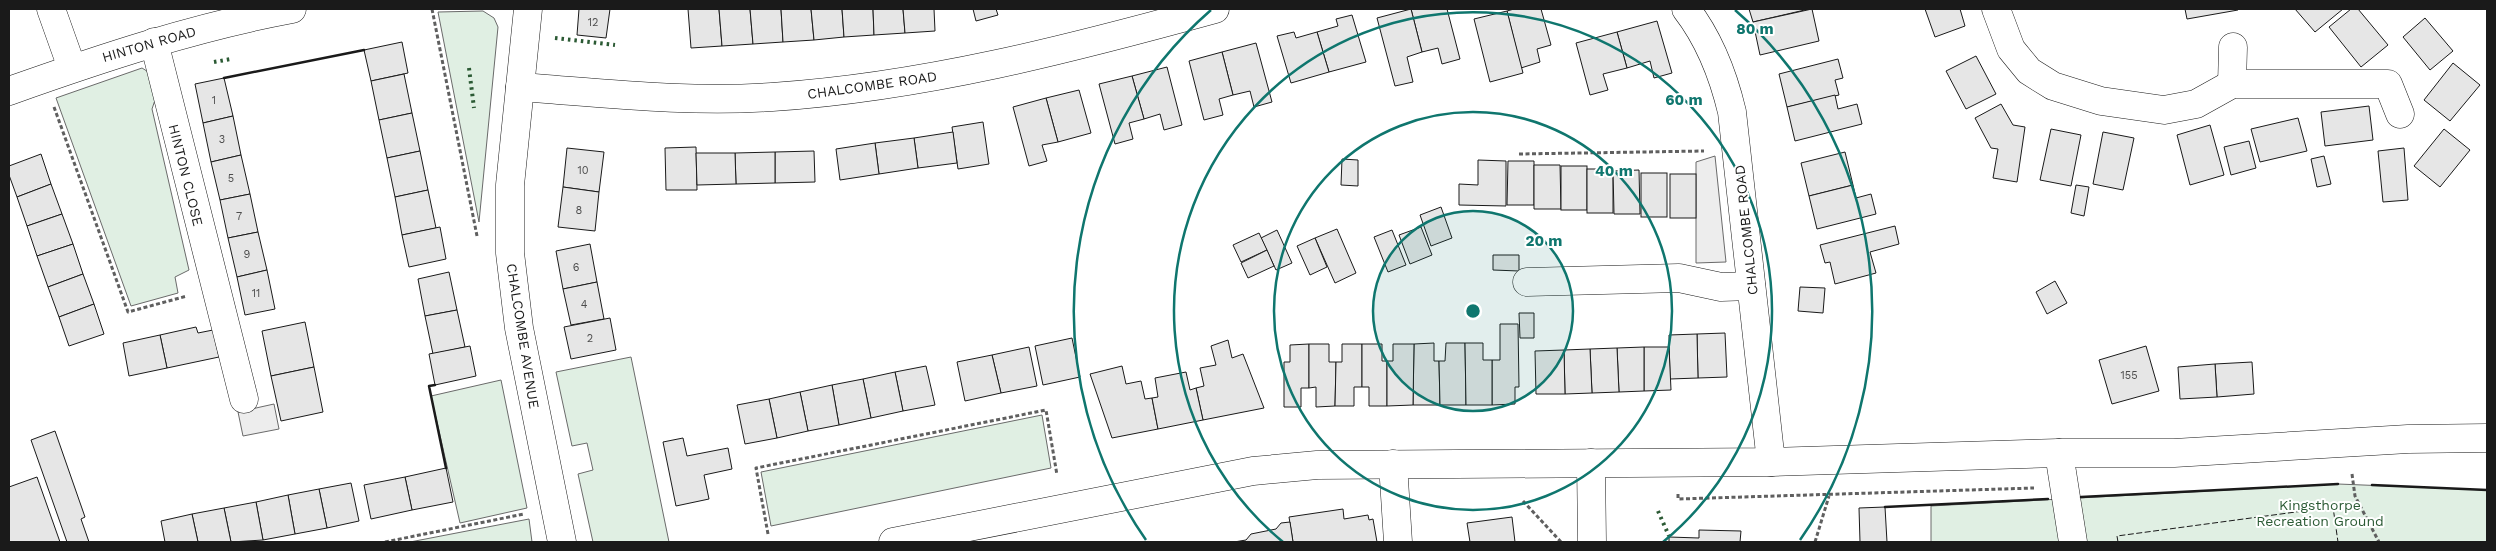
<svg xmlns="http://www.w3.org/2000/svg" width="2496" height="551" viewBox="0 0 2496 551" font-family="'Work Sans',sans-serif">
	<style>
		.green { fill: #e0efe3; stroke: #6a6a6a }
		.parking { fill: #ededed; stroke: #6a6a6a }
		.building { fill: #e6e6e6; stroke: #1a1a1a }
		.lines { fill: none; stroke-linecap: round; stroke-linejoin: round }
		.minor-casing { stroke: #1a1a1a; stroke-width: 29 }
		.highway-casing { stroke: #1a1a1a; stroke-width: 29 }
		.path { stroke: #5f5f5f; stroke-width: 3; stroke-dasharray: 4 2.5; stroke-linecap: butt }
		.minor { stroke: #fff; stroke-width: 28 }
		.highway { stroke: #fff; stroke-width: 28 }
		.hedge { stroke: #2b5a34; stroke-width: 4; stroke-dasharray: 2.5 4; stroke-linecap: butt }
		.fence { stroke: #1a1a1a; stroke-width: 1; stroke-dasharray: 6 2.5; stroke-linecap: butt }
		.wall { stroke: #1a1a1a; stroke-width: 2.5 }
		.ring { fill: none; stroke: #0f766e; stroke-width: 2.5 }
		.labels { text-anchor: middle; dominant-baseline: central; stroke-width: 4; stroke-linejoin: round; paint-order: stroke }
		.number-label { font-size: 11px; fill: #4d4d4d }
		.street-label { font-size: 14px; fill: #1a1a1a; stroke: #fff }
		.park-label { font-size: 14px; fill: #2b5a34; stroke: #fff }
		.centre { fill: #0f766e; stroke: #fff; stroke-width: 2.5 }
		.ring-label { font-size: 15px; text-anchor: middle; font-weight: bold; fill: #0f766e; stroke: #fff; stroke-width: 4; stroke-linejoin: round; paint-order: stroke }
	</style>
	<rect width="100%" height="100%" fill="#fff"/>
	<g class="green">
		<polygon points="483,11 494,18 498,27 479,222 438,12"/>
		<polygon points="142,68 150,73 158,91 152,109 189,270 175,277 178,293 131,306 56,98"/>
		<polygon points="631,357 669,542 593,542 578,474 593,470 587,443 572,446 556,372"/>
		<polygon points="501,380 527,508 460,523 431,396"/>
		<polygon points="1042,415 1051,468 771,526 761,472"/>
		<polygon points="2338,484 2487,490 2487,542 1931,542 1931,506"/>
		<polygon points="529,519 532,542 410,542"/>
	</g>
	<g class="parking">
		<polygon points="1715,156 1726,262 1696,263 1696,162"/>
		<polygon points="274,404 279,429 243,436 238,412"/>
	</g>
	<g class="building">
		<polygon points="579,9 610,9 606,38 577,35"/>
		<polygon points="688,9 719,9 722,46 691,48"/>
		<polygon points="719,9 750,9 753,44 722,46"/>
		<polygon points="750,9 781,9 783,42 753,44"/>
		<polygon points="781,9 811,9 814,40 783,42"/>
		<polygon points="811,9 842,9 844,37 814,40"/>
		<polygon points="842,9 873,9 874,35 844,37"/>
		<polygon points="873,9 903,9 905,33 874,35"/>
		<polygon points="903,9 934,9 935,31 905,33"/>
		<polygon points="973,9 996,9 998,15 976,21"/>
		<polygon points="1411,9 1447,9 1460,59 1442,64 1438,48 1422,52"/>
		<polygon points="1411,9 1422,52 1407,57 1413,82 1395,86 1377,18"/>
		<polygon points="1514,9 1541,9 1551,45 1537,49 1540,62 1521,68 1507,11"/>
		<polygon points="1749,9 1809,9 1753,22"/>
		<polygon points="1812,9 1819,41 1760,55 1753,22"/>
		<polygon points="1925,9 1960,9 1965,26 1935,37"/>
		<polygon points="2185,9 2238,9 2238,10 2187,19"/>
		<polygon points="2295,9 2343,9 2315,32"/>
		<polygon points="2351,9 2358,9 2388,45 2361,67 2329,27"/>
		<polygon points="1507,11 1523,73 1490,82 1474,19"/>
		<polygon points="1352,15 1366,62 1329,72 1317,32 1338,26 1336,19"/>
		<polygon points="2425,18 2453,51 2430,70 2403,37"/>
		<polygon points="1657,21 1672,73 1654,78 1650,61 1627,68 1617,32"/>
		<polygon points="1294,32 1296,38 1317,32 1329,72 1291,83 1277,36"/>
		<polygon points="1617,32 1627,68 1603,74 1608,90 1590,95 1576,43"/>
		<polygon points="402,42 408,73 371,81 364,50"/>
		<polygon points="1256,43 1272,102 1254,107 1250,91 1233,95 1222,52"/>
		<polygon points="1222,52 1233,95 1219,99 1223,115 1204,120 1189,61"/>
		<polygon points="1976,56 1996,94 1966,109 1946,71"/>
		<polygon points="1838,59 1843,78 1835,80 1839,95 1787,107 1779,74"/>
		<polygon points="2453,63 2480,85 2450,121 2424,100"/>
		<polygon points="1167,67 1182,125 1164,130 1160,114 1144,119 1132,76"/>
		<polygon points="404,74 412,113 379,120 371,81"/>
		<polygon points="1132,76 1144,119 1129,123 1133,139 1115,144 1099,84"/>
		<polygon points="224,78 233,116 203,123 195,84"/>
		<polygon points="1079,90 1091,133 1058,142 1046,98"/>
		<polygon points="1835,95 1838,109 1857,104 1862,124 1795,141 1787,107"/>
		<polygon points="1046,98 1058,142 1042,145 1047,161 1029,166 1013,107"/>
		<polygon points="2001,104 2013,125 2025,127 2017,182 1993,178 1998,149 1991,148 1975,118"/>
		<polygon points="2369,106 2373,140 2325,146 2321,112"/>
		<polygon points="412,113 420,151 387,158 379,120"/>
		<polygon points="233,116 241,155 211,162 203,123"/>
		<polygon points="2298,118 2307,151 2260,162 2251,129"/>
		<polygon points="983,122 989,164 958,169 952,127"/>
		<polygon points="2210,125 2224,175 2190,185 2177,135"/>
		<polygon points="2051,129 2081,135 2071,186 2040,180"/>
		<polygon points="2444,129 2470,150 2440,187 2414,166"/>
		<polygon points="953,132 957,163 918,168 914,138"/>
		<polygon points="2103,132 2134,138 2123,190 2093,184"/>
		<polygon points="914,138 918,168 879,174 875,143"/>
		<polygon points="2249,141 2256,168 2231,175 2224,147"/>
		<polygon points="875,143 879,174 840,180 836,149"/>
		<polygon points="696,147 697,190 666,190 665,148"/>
		<polygon points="567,148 604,152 599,192 563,187"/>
		<polygon points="2404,148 2408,200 2383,202 2378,151"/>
		<polygon points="420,151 428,190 395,197 387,158"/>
		<polygon points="814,151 815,182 775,183 775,152"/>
		<polygon points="775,152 775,183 736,184 735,153"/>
		<polygon points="1845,152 1853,185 1809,196 1801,163"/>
		<polygon points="696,153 735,153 736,184 697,185"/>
		<polygon points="41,154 51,184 17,197 9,175 9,166"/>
		<polygon points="241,155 250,194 220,200 211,162"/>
		<polygon points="2324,156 2331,184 2317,187 2311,159"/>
		<polygon points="1342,159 1358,160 1358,186 1341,185"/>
		<polygon points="1478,160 1506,161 1506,206 1459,205 1459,184 1478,185"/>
		<polygon points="1508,161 1534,161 1534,205 1507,205"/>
		<polygon points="1534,165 1560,165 1561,209 1534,209"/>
		<rect x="1561" y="166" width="26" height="44"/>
		<rect x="1587" y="169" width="26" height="44"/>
		<polygon points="1639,170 1640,214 1614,214 1613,171"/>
		<rect x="1641" y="173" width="26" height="44"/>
		<rect x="1670" y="174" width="26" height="44"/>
		<polygon points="51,184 62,214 27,226 17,197"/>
		<polygon points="1853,185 1856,198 1871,194 1876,214 1817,229 1809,196"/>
		<polygon points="2076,185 2089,187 2084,216 2071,213"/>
		<polygon points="563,187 599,192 595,231 558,227"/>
		<polygon points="428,190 436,228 402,235 395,197"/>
		<polygon points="250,194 258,232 228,238 220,200"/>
		<polygon points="1441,207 1452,238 1431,246 1420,215"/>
		<polygon points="62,214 73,244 37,256 27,226"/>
		<polygon points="1895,226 1899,244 1870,252 1876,273 1835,284 1830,262 1825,263 1820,245"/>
		<polygon points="440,227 446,259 409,267 402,235"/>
		<polygon points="1421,227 1432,255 1410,264 1399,235"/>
		<polygon points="1337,229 1356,273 1335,283 1315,238"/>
		<polygon points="1277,230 1292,263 1276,270 1261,238"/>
		<polygon points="1392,230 1406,265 1388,272 1374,237"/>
		<polygon points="258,232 267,270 237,277 228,238"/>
		<polygon points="1259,233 1267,250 1241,262 1233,245"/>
		<polygon points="1315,238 1327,267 1310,275 1297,246"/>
		<polygon points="73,244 83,274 48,287 37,256"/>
		<polygon points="590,244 597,282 563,289 556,251"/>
		<polygon points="1267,250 1274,266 1248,278 1241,263"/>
		<polygon points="1493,255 1519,255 1519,271 1493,270"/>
		<polygon points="267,270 275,309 245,315 237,277"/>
		<polygon points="449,272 457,310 425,316 418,279"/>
		<polygon points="83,274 94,304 59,317 48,287"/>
		<polygon points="2055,281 2067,303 2047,314 2036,292"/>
		<polygon points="597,282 604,319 571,325 563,289"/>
		<polygon points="1800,287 1825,288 1823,313 1798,311"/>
		<polygon points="94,304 104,334 69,346 59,317"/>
		<polygon points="457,310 465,347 433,354 425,316"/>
		<polygon points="1519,313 1534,313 1534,338 1520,338"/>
		<polygon points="610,318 616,350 571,359 564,327"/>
		<polygon points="305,322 314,367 271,376 262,331"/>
		<polygon points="1500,324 1518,324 1519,387 1515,387 1515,404 1492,405 1492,360 1500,360"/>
		<polygon points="196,327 198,333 213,330 219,357 167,368 160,335"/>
		<polygon points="1725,333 1727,377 1698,378 1697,334"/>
		<polygon points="1697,334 1698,378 1670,379 1669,335"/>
		<polygon points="160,335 167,368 129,376 123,343"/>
		<polygon points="1072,338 1080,377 1043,385 1035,346"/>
		<polygon points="1228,340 1232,358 1243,354 1264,408 1203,420 1196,388 1204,386 1200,368 1216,365 1211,346"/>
		<polygon points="1434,343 1434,361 1439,361 1440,405 1413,405 1414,344"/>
		<polygon points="1446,343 1465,343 1466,405 1440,405 1439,361 1445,361"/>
		<polygon points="1465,343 1483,343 1483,360 1492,360 1492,405 1466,405"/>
		<polygon points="1309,344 1309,388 1301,388 1301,407 1284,407 1284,362 1290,362 1290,345"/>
		<polygon points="1309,344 1329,344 1329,362 1336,362 1335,406 1316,407 1316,387 1309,388"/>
		<polygon points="1342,344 1362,344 1362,387 1354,387 1354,406 1335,406 1336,362 1342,362"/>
		<polygon points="1362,344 1382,344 1382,361 1387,361 1387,406 1369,406 1369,387 1362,387"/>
		<polygon points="1393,344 1414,344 1413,405 1387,406 1387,361 1393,361"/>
		<polygon points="470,346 476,376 435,385 429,354"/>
		<polygon points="2146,346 2159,391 2112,404 2099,360"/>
		<polygon points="1029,347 1037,386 1001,393 992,355"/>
		<polygon points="1644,347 1669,347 1671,390 1644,391"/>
		<polygon points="1644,347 1644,391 1619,392 1617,348"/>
		<polygon points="1617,348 1619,392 1592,393 1590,349"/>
		<polygon points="1590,349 1592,393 1565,394 1564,350"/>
		<polygon points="1564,350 1565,394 1536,394 1535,351"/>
		<polygon points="992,355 1001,393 965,401 957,362"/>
		<polygon points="2252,362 2254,394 2217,397 2215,364"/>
		<polygon points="2215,364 2217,397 2180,399 2178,367"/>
		<polygon points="926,366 935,405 903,411 895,372"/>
		<polygon points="1122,366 1126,384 1141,381 1145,399 1152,398 1158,429 1112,438 1090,374"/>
		<polygon points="314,367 323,412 281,421 271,376"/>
		<polygon points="895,372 903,411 871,418 863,379"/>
		<polygon points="1186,372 1190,390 1196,388 1203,420 1158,429 1152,398 1158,397 1155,378"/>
		<polygon points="863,379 871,418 839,425 832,385"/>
		<polygon points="832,385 839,425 808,431 800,392"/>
		<polygon points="800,392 808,431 777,438 769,399"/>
		<polygon points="769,399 777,438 745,444 737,405"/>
		<polygon points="55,431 85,517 81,519 89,542 67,542 31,440"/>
		<polygon points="683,438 687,456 728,448 732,469 704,475 709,499 676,506 663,442"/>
		<polygon points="446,468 453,502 412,510 405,477"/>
		<polygon points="37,477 60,542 9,542 9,487"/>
		<polygon points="405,477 412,510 371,519 364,485"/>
		<polygon points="351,483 359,521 327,528 319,489"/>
		<polygon points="319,489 327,528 295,534 288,495"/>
		<polygon points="288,495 295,534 263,540 256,502"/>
		<polygon points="256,502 263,540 231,542 224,508"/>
		<polygon points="1885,507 1887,542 1860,542 1859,508"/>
		<polygon points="224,508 231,542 198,542 192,514"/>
		<polygon points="1343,509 1344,519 1368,515 1369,520 1373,519 1377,542 1293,542 1289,517"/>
		<polygon points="192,514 198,542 165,542 161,521"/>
		<polygon points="1512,517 1515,542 1470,542 1467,523"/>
		<polygon points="1290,522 1293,542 1234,542 1246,540 1251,534 1276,529 1281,523"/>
		<polygon points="1699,530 1741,531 1740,542 1669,542 1669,537 1699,538"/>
	</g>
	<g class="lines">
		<g class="minor-casing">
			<g id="minor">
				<polyline points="51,9 72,68"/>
				<polyline points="528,9 510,185 510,253 519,328 562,542"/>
				<path d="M1686 9C1710 40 1723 74 1732 112L1771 462"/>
				<polyline points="1996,9 2011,49 2029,71 2053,86 2101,101 2164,110 2196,104 2232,84 2388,84 2400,114"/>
				<polyline points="154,42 244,399"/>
				<polyline points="2232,84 2233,47"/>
				<path d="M520 87C603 93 689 103 772 97 923 87 1070 49 1215 9"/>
				<path d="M9 91C102 58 195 27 292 9"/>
				<polyline points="1527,282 1679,278 1721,287 1751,286"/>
				<polyline points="2059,453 2073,542"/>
				<polyline points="1591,463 1592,542"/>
				<polyline points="1393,464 1398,542"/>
			</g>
		</g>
		<g class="highway-casing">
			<polyline id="highway" points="893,542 1253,471 1317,465 1771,462 2059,453 2174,453 2408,439 2487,438"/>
		</g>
		<g class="path">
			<polyline points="432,9 477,236"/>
			<polyline points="54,107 128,312 187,296"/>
			<polyline points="1519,154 1704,151"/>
			<polyline points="2352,474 2355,496 2379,542"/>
			<polyline points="1678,494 1678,499 2034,488"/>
			<polyline points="1523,501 1561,542"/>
			<polyline points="768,534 756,468 1046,410 1057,475"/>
			<polyline points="385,542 524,514"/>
			<polyline points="1815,542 1829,496"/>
		</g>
		<use href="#minor" class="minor"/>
		<use href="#highway" class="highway"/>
		<g class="hedge">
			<polyline points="555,38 615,45"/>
			<polyline points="214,62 231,59"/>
			<polyline points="469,68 474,108"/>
			<polyline points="1658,511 1669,536"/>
		</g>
		<polyline class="fence" points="2118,542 2117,536 2333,507 2338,542"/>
		<g class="wall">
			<polyline points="224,78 364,50"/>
			<polyline points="435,385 429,386 446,468"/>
			<polyline points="2372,485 2487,490"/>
			<polyline points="2081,497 2338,484"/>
			<polyline points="1885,507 2048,499"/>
		</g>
	</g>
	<circle cx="1473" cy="311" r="100" fill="#0f766e" fill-opacity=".12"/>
	<g class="ring">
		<circle cx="1473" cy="311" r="100"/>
		<circle cx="1473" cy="311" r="199"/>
		<path d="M1283 542A299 299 0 1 1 1663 542"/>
		<path d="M1146 540A399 399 0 0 1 1211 10M1735 10A399 399 0 0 1 1800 540"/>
	</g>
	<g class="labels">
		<g class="number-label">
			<text x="593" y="22">12</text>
			<text x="214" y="100">1</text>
			<text x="222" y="139">3</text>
			<text x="583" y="170">10</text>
			<text x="231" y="178">5</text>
			<text x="579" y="210">8</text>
			<text x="239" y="216">7</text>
			<text x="247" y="254">9</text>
			<text x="576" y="267">6</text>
			<text x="256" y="293">11</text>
			<text x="584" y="304">4</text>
			<text x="590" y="338">2</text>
			<text x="2129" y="375">155</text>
		</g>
		<g class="street-label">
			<text transform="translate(149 44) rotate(-16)">HINTON ROAD</text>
			<text transform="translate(872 85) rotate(-8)">CHALCOMBE ROAD</text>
			<text transform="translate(186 175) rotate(76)">HINTON CLOSE</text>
			<text transform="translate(1746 230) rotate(-96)">CHALCOMBE ROAD</text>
			<text transform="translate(523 336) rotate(81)">CHALCOMBE AVENUE</text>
		</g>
		<g class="park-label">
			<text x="2320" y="505">Kingsthorpe<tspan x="2320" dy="16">Recreation Ground</tspan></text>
		</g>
	</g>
	<circle cx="1473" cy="311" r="8" class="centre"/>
	<g class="ring-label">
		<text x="1755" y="34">80 m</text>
		<text x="1684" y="105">60 m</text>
		<text x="1614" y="176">40 m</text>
		<text x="1544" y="246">20 m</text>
	</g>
	<rect width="2496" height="551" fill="none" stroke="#1a1a1a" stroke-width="20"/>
</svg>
